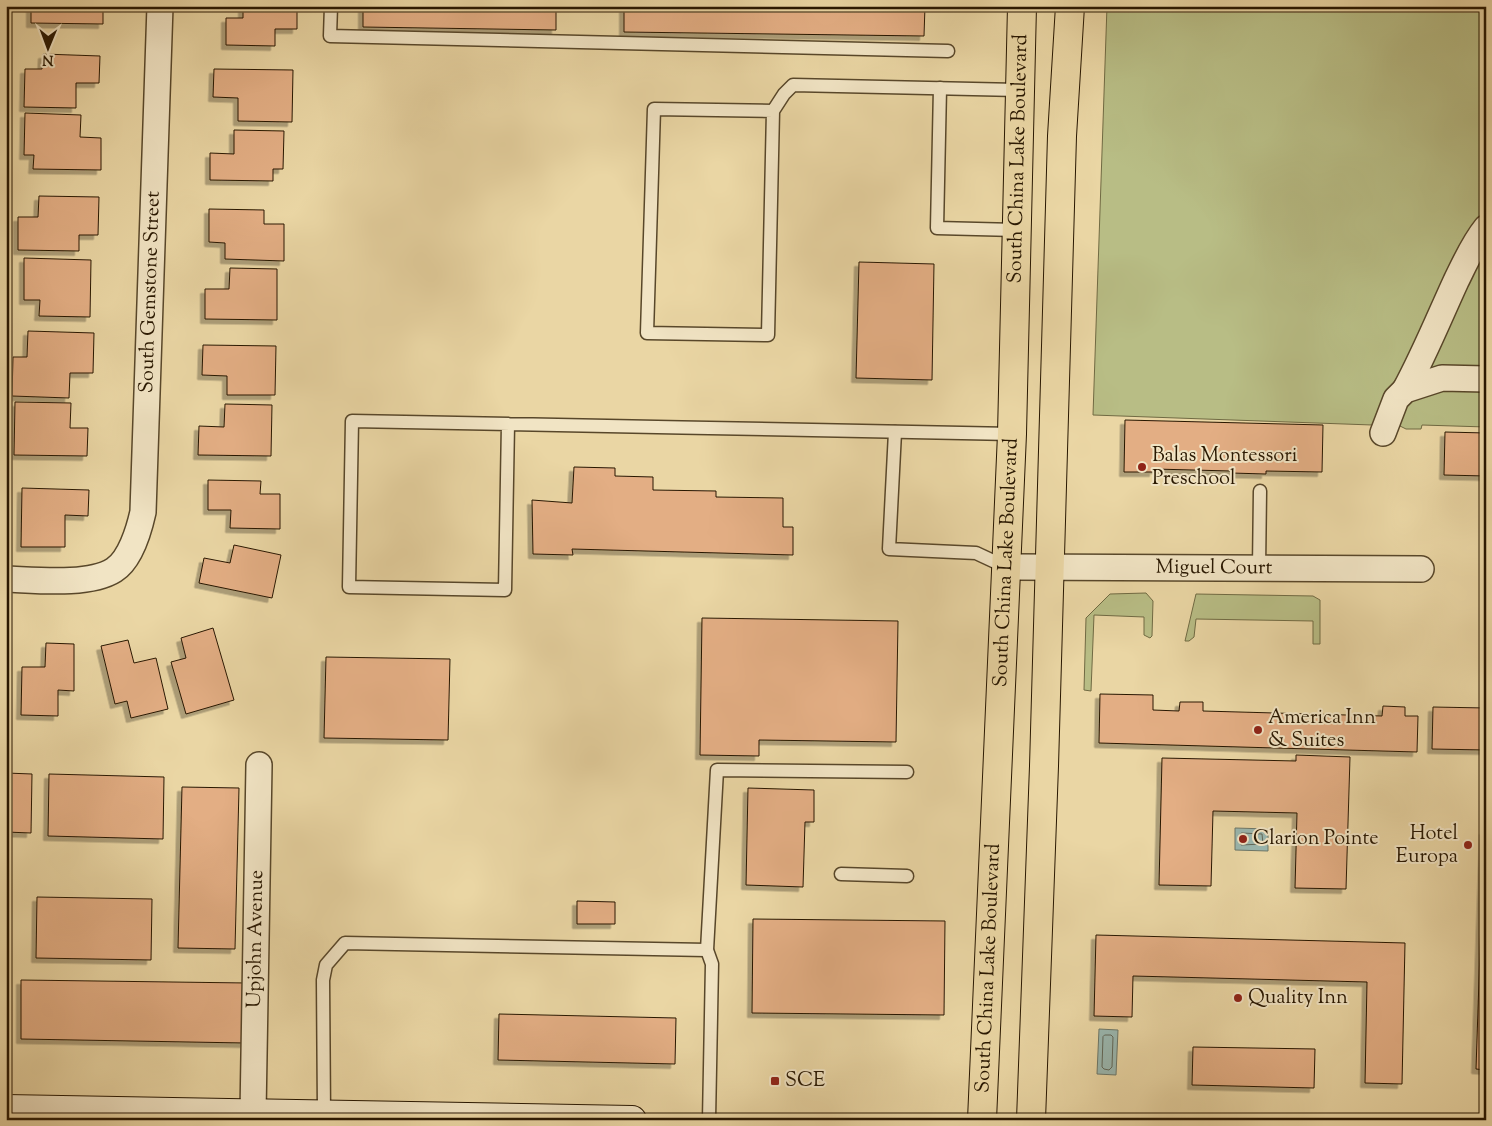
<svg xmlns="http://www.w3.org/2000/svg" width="1492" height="1126" viewBox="0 0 1492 1126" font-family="'Sorts Mill Goudy',serif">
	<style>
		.green { fill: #b8bd85; stroke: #706a43 }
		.water { fill: #9ab7af; stroke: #6c7769 }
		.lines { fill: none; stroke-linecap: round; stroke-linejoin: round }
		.shore { stroke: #616758; stroke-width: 1 }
		.building { fill: #e3ae84; stroke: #281701; filter: url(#shadow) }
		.lane-casing { stroke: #58472a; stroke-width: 15 }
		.street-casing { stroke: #58472a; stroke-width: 28 }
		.secondary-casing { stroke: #281701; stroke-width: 30 }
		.primary-casing { stroke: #281701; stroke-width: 30 }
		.lane { stroke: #f1e4c4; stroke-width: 12 }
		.street { stroke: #f1e4c4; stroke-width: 25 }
		.secondary { stroke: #f1e4c4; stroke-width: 28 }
		.primary { stroke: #ead6a4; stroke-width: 28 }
		.poi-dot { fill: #8f2418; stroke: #f1e4c4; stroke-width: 2 }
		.labels { text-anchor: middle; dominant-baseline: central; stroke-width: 4; stroke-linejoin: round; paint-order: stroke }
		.street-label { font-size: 20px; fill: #281701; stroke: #f1e4c4 }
		.poi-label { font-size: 20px; fill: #281701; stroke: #f1e4c4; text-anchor: start }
	</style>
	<defs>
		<filter id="shadow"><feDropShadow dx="-4.5" dy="4.5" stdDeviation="0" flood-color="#0004"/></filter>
	</defs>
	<rect width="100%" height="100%" fill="#ead6a4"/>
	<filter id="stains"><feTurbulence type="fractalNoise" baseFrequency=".004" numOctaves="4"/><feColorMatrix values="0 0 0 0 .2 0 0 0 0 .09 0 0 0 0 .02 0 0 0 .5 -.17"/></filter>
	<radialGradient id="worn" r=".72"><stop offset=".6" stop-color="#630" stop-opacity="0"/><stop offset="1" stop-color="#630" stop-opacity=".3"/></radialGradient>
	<g class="green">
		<polygon points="1107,6 1486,6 1486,427 1422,425 1421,429 1406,429 1400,426 1093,415"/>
		<polygon points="1146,593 1153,601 1152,636 1150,638 1144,635 1144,617 1094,615 1091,691 1084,690 1086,618 1110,594"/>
		<polygon points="1196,594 1313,596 1320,600 1320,644 1313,644 1313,621 1196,619 1194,637 1189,641 1185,641"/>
	</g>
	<g class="water">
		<polygon points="1235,828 1268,829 1268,851 1235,850"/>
		<polygon points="1099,1029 1118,1030 1116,1075 1097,1074"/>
	</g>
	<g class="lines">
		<g class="shore">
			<polygon points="1242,833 1262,834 1263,844 1241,845 1240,835"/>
			<polygon points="1105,1035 1111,1035 1113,1037 1112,1067 1109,1070 1104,1069 1102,1067 1103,1037"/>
		</g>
	</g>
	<g class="building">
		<polygon points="31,6 103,6 103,24 31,23"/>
		<polygon points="243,6 297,6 297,29 275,29 275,46 226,45 226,18 243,18"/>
		<polygon points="363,6 556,6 556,30 363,27"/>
		<polygon points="624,6 925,6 924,36 624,32"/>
		<polygon points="43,54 100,56 99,83 76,83 76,108 24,107 25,69 42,69"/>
		<polygon points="214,69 293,70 292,122 238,121 238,98 213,97"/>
		<polygon points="25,113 81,115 80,137 101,138 101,170 33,169 34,155 24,155"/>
		<polygon points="234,130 284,131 283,169 273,169 273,181 210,180 210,153 234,154"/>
		<polygon points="39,196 99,197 98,235 79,235 79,251 18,250 18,217 38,217"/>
		<polygon points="209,209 264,210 264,224 284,224 284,261 225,259 225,243 209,242"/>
		<polygon points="24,258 91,260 90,317 39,316 40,300 24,300"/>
		<polygon points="859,262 934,264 932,380 856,378"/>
		<polygon points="230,268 277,269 277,320 205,319 205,289 229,289"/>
		<polygon points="28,331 94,333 93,373 70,373 69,398 12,396 13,357 27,357"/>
		<polygon points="203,345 276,346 275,395 227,395 227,376 202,375"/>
		<polygon points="15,402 71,403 70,428 88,428 87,456 14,455"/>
		<polygon points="225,404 272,405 271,456 198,455 199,426 224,427"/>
		<polygon points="1125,420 1323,425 1322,472 1266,471 1266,474 1231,473 1231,471 1154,469 1154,472 1124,472"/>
		<polygon points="1445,432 1486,433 1486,476 1444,475"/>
		<polygon points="574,467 615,468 615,476 653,477 653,490 716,491 716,497 783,498 783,527 793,527 793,555 572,549 573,555 533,554 532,500 572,503"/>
		<polygon points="208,480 261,481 260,494 280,494 280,529 230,528 231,510 208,510"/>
		<polygon points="22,488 89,490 88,516 65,515 65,547 21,547"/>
		<polygon points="234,545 281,555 272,598 199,583 204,558 230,563"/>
		<polygon points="702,618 898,621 896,742 759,740 759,756 700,755"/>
		<polygon points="213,628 234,700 186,714 171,662 186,658 181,638"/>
		<polygon points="128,640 134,663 156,658 168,709 131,718 127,701 115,704 101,646"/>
		<polygon points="46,643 74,644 74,691 58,690 58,716 21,715 22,667 45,667"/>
		<polygon points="326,657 450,659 448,740 324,738"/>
		<rect x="6" y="663" width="4" height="43"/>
		<polygon points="1100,694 1153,695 1153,710 1179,711 1180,702 1203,702 1203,711 1382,716 1383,706 1405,707 1405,716 1418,716 1417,752 1099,743"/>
		<polygon points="1433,707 1486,708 1486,750 1432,749"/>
		<polygon points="1296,755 1350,757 1346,889 1295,888 1297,813 1213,811 1211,886 1159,885 1162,758 1296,761"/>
		<polygon points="6,773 32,774 31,833 6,832"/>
		<polygon points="49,774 164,777 163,839 48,836"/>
		<polygon points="182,787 239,788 235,949 178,948"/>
		<polygon points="748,788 814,790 814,822 805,822 803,887 746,885"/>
		<polygon points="1484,830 1486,830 1486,1070 1476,1069"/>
		<polygon points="6,897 11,897 10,957 6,957"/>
		<polygon points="37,897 152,899 151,960 36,958"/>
		<polygon points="577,901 615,902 615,924 577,924"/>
		<polygon points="753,919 945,921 944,1015 752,1013"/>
		<polygon points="1096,935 1405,943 1402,1084 1365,1083 1367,982 1133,976 1132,1017 1094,1016"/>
		<polygon points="21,980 247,983 245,1043 21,1039"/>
		<polygon points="499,1014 676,1018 675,1064 498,1060"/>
		<polygon points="1193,1047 1315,1049 1314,1088 1192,1085"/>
	</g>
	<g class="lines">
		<g class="lane-casing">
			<g id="lane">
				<polyline points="331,6 330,36 948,51"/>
				<polyline points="940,88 937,228 1016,230"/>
				<polyline points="773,111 654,109 647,333 768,335 773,111 784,94 793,85 1020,90"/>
				<path d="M508 424 505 590 349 587 352 421C572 425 792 430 1012 434"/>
				<polyline points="895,432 889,549 976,553 1006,567"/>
				<polyline points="1259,568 1260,491"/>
				<polyline points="841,874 907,876"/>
				<polyline points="324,1114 323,980 326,965 345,943 707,950"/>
				<polyline points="709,1120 712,964 707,950 717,770 907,772"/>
			</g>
		</g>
		<g class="street-casing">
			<g id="street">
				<path d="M1405 390C1424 355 1439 318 1456 281 1465 263 1473 244 1486 228"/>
				<polyline points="1383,433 1396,399 1405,390 1442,378 1486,379"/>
				<path id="s1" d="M1006 567 1421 569"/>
				<path id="s2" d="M6 579C35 580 89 586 114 570 130 560 139 530 143 512L160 6"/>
				<path id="s3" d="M253 1113 259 765"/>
			</g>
		</g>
		<g class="secondary-casing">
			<polyline id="secondary" points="6,1109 632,1120"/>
		</g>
		<g class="primary-casing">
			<g id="primary">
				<path id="s4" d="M982 1120 1012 434 1022 6"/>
				<polyline points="1031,1120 1044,766 1062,136 1070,6"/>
			</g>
		</g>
		<use href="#lane" class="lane"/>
		<use href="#street" class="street"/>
		<use href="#secondary" class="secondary"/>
		<use href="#primary" class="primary"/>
	</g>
	<g class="poi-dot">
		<circle cx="1142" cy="467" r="5"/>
		<circle cx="1258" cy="730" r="5"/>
		<circle cx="1243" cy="839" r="5"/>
		<circle cx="1468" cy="845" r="5"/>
		<circle cx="1238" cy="998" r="5"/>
		<rect x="770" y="1076" width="10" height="10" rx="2.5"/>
	</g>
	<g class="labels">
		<g class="street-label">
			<text stroke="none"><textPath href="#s4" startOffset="962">South China Lake Boulevard</textPath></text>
			<text stroke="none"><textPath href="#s2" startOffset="396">South Gemstone Street</textPath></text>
			<text stroke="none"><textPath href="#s4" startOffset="558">South China Lake Boulevard</textPath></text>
			<text stroke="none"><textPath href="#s1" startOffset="208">Miguel Court</textPath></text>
			<text stroke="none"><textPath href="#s3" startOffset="174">Upjohn Avenue</textPath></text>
			<text stroke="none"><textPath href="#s4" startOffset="152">South China Lake Boulevard</textPath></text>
		</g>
		<g class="poi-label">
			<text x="1152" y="456">Balas Montessori<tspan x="1152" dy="23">Preschool</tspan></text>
			<text x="1268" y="718">America Inn<tspan x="1268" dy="23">&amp; Suites</tspan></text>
			<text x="1458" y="834" text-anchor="end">Hotel<tspan x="1458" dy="23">Europa</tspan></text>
			<text x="1253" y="839">Clarion Pointe</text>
			<text x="1248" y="998">Quality Inn</text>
			<text x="785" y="1081">SCE</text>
		</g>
	</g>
	<rect width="1492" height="1126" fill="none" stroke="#ead6a4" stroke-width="25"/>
	<rect x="8" y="8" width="1477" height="1111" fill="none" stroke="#281701" stroke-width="2.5"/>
	<rect x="12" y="12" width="1467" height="1101" fill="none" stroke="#281701"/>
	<g transform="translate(48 48) rotate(181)" stroke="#f1e4c4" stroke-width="4" paint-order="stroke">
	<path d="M0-4L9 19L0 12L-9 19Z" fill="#281701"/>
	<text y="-8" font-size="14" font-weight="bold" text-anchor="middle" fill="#281701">N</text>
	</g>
	<rect width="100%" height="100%" filter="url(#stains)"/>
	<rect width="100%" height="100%" fill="url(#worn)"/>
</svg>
